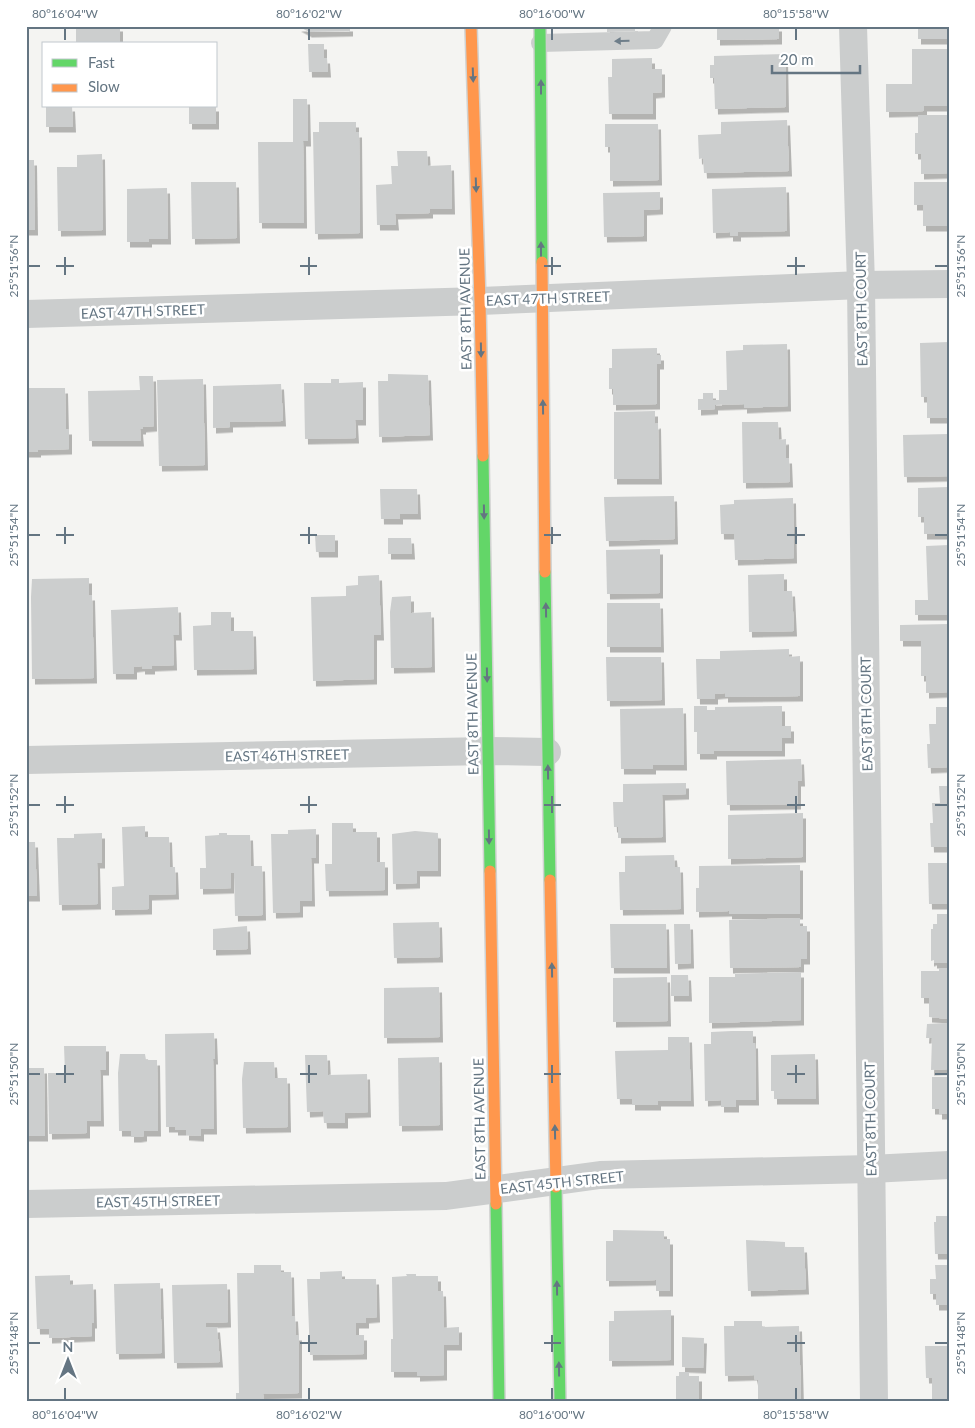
<svg xmlns="http://www.w3.org/2000/svg" width="975" height="1428" viewBox="0 0 975 1428" font-family="Lato,sans-serif">
	<style>
		.building { fill: #cccece; filter: url(#shadow) }
		.lines { fill: none; stroke-linecap: round; stroke-linejoin: round }
		.fast-casing { stroke: #d1d2d1; stroke-width: 14 }
		.slow-casing { stroke: #d1d2d1; stroke-width: 14 }
		.lane { stroke: #cbcdcd; stroke-width: 18 }
		.street { stroke: #cbcdcd; stroke-width: 28 }
		.fast { stroke: #63d668; stroke-width: 11 }
		.slow { stroke: #ff974d; stroke-width: 11 }
		.oneway { fill: #6e7e8a }
		.oneway2 { fill: #647582 }
		.ticks { fill: none; stroke: #647582; stroke-width: 2 }
		.labels { text-anchor: middle; dominant-baseline: central; stroke-width: 5; stroke-linejoin: round; paint-order: stroke }
		.street-label { font-size: 14px; fill: #647582; stroke: #fff }
		.neatline { fill: none; stroke: #647582; stroke-width: 2 }
		.ticks-label { font-size: 12px; text-anchor: middle; fill: #647582 }
	</style>
	<defs>
		<filter id="shadow"><feDropShadow dx="3" dy="5.5" stdDeviation="0" flood-color="#0004"/></filter>
	</defs>
	<rect width="100%" height="100%" fill="#f4f4f2"/>
	<g class="building">
		<rect x="76" y="26" width="44" height="18"/>
		<polygon points="298,26 350,26 350,31 309,32"/>
		<polygon points="607,26 635,26 635,31 607,32"/>
		<polygon points="717,26 779,26 779,39 717,40"/>
		<rect x="918" y="26" width="31" height="13"/>
		<polygon points="308,44 324,44 324,58 327,58 328,72 309,72"/>
		<polygon points="912,49 949,49 949,106 924,106 924,111 886,112 886,84 912,84"/>
		<polygon points="785,54 786,107 715,109 714,78 710,78 710,65 714,65 714,56"/>
		<polygon points="652,58 652,69 662,69 662,92 653,93 653,114 609,114 608,77 612,77 612,59"/>
		<polygon points="293,99 307,99 308,141 303,141 304,223 259,223 258,142 293,142"/>
		<polygon points="46,106 72,106 73,127 46,127"/>
		<rect x="189" y="106" width="27" height="18"/>
		<polygon points="918,115 949,115 949,173 921,174 921,154 915,154 915,133 918,133"/>
		<polygon points="787,120 789,171 704,173 703,158 699,159 698,135 721,134 721,122"/>
		<polygon points="319,122 356,122 356,132 359,132 360,233 315,234 313,132 319,132"/>
		<polygon points="605,124 658,124 659,180 610,181 610,147 605,147"/>
		<polygon points="397,151 427,151 428,166 451,165 452,209 430,209 430,213 395,214 396,225 377,225 376,185 392,184 391,166 398,166"/>
		<polygon points="102,154 103,230 58,231 57,167 77,167 77,155"/>
		<polygon points="26,160 34,160 35,230 26,230"/>
		<polygon points="191,182 236,182 237,238 192,239"/>
		<polygon points="914,182 949,182 949,226 923,226 923,205 914,205"/>
		<polygon points="786,187 787,231 738,232 738,236 730,236 730,232 713,233 712,189"/>
		<polygon points="167,188 168,239 149,239 149,242 127,242 127,189"/>
		<polygon points="660,192 660,209 644,210 644,236 604,237 603,193"/>
		<polygon points="949,342 949,418 927,418 927,397 921,397 920,343"/>
		<polygon points="787,344 788,406 744,408 744,404 715,405 715,409 698,410 698,399 703,399 703,393 713,393 713,400 719,400 719,390 727,390 726,351 743,350 743,345"/>
		<polygon points="657,348 657,355 661,355 661,364 657,364 657,404 613,405 613,389 609,389 609,368 612,368 612,349"/>
		<polygon points="388,374 428,375 430,435 379,437 378,381 388,381"/>
		<polygon points="139,376 153,376 154,426 143,427 143,429 140,429 141,441 89,441 88,391 140,390"/>
		<polygon points="203,379 205,465 159,466 157,380"/>
		<polygon points="331,379 339,379 339,383 363,382 363,420 355,420 356,438 305,439 304,383 331,383"/>
		<polygon points="281,384 283,421 230,422 230,427 213,428 213,386"/>
		<polygon points="26,388 65,388 66,429 69,429 69,449 38,450 38,452 26,452"/>
		<polygon points="655,411 655,424 658,423 659,479 614,479 614,412"/>
		<polygon points="742,422 778,422 779,440 786,439 786,458 789,458 790,482 743,483"/>
		<polygon points="949,434 949,476 904,477 903,435"/>
		<polygon points="949,487 949,534 924,534 924,517 918,517 918,488"/>
		<polygon points="380,489 417,489 418,514 400,514 400,519 381,519"/>
		<polygon points="674,496 675,539 606,541 604,497"/>
		<polygon points="793,498 794,558 735,560 734,534 721,534 720,505 734,504 734,500"/>
		<polygon points="315,535 335,535 335,552 316,552"/>
		<polygon points="388,538 411,538 412,554 388,554"/>
		<polygon points="949,545 949,615 915,615 915,600 928,600 926,546"/>
		<polygon points="660,549 660,593 607,594 606,550"/>
		<polygon points="784,574 784,591 792,591 794,631 749,632 748,575"/>
		<polygon points="379,575 381,635 374,635 374,679 313,681 311,597 346,596 346,586 358,585 358,576"/>
		<polygon points="89,578 89,595 92,595 94,678 32,679 31,597 32,579"/>
		<polygon points="411,596 411,613 431,612 432,667 391,668 390,612 392,597"/>
		<polygon points="607,603 660,603 661,647 607,647"/>
		<polygon points="178,607 179,635 173,635 174,665 152,666 152,669 142,669 142,666 134,667 134,674 113,674 111,610"/>
		<polygon points="211,612 231,612 231,631 253,631 254,669 194,670 193,626 211,625"/>
		<polygon points="949,624 948,692 926,693 926,676 921,676 921,641 900,641 900,625"/>
		<polygon points="789,649 789,657 800,656 800,696 725,697 725,693 715,694 715,699 697,699 696,659 720,659 720,651"/>
		<polygon points="606,657 661,657 662,700 607,701"/>
		<polygon points="694,706 707,706 707,710 715,710 715,707 782,706 782,726 791,726 791,738 782,738 782,751 714,751 714,754 697,754 697,732 694,732"/>
		<polygon points="936,707 949,707 949,767 928,768 927,744 930,744 929,724 936,724"/>
		<polygon points="683,708 684,765 653,765 653,769 621,769 620,709"/>
		<polygon points="801,759 802,781 798,781 798,804 727,805 726,761"/>
		<polygon points="686,783 686,794 662,795 663,837 618,838 618,827 614,827 613,802 623,802 623,784"/>
		<polygon points="939,786 949,786 949,847 931,847 930,823 933,823 932,803 940,803"/>
		<polygon points="803,813 803,857 728,859 728,815"/>
		<polygon points="332,823 353,823 353,832 377,832 377,862 385,862 385,890 326,891 325,864 332,864"/>
		<polygon points="145,826 145,837 169,837 170,867 175,867 176,894 149,895 149,909 112,910 112,887 124,886 122,827"/>
		<polygon points="316,829 316,858 311,858 312,901 300,901 300,912 273,913 271,834 288,834 288,830"/>
		<polygon points="415,831 438,833 438,871 417,871 417,883 393,884 392,834"/>
		<polygon points="102,833 102,863 97,863 98,904 59,905 57,838 74,838 74,834"/>
		<polygon points="219,833 227,833 227,835 250,835 251,866 262,866 263,915 235,916 234,873 231,873 231,888 200,889 200,868 206,868 205,836 219,835"/>
		<polygon points="26,842 35,842 37,896 26,896"/>
		<polygon points="674,855 675,867 680,867 681,909 620,910 619,872 625,872 625,856"/>
		<polygon points="928,863 949,863 949,904 929,904"/>
		<polygon points="800,865 800,914 729,914 729,911 696,912 696,888 699,888 699,866"/>
		<polygon points="937,914 949,914 949,963 934,963 934,960 931,961 931,929 933,929 933,924 937,924"/>
		<polygon points="800,918 800,926 807,926 807,959 801,959 801,967 730,968 729,920"/>
		<polygon points="439,922 440,957 394,958 393,923"/>
		<polygon points="610,924 666,924 667,968 611,968"/>
		<polygon points="674,924 690,924 691,963 675,964"/>
		<polygon points="247,926 248,949 213,950 213,929"/>
		<polygon points="939,968 949,968 949,1019 929,1017 929,998 921,998 921,971 939,971"/>
		<polygon points="801,972 801,1020 709,1023 709,977 735,977 735,974"/>
		<polygon points="671,975 688,975 689,996 671,996"/>
		<polygon points="667,977 668,1021 613,1022 613,978"/>
		<polygon points="439,987 440,1037 384,1038 384,988"/>
		<polygon points="949,1023 949,1069 931,1070 932,1038 926,1038 927,1024"/>
		<polygon points="732,1031 753,1031 753,1043 755,1043 756,1100 736,1100 736,1107 721,1107 721,1100 705,1101 704,1044 711,1044 711,1032"/>
		<polygon points="214,1033 215,1059 213,1059 214,1129 201,1129 201,1136 186,1135 186,1130 175,1130 175,1127 166,1127 165,1034"/>
		<polygon points="668,1037 689,1037 691,1101 658,1101 658,1105 632,1105 632,1099 617,1099 615,1051 668,1050"/>
		<polygon points="64,1046 106,1046 106,1070 100,1070 101,1121 87,1121 87,1133 49,1134 48,1073 65,1073"/>
		<polygon points="120,1054 145,1054 146,1060 157,1060 158,1131 144,1131 144,1136 138,1137 131,1137 131,1131 119,1131 118,1073"/>
		<polygon points="815,1054 816,1099 774,1099 774,1091 771,1091 771,1055"/>
		<polygon points="305,1055 327,1055 328,1075 367,1074 368,1112 345,1113 345,1123 324,1123 323,1111 307,1112"/>
		<polygon points="439,1057 440,1125 399,1126 398,1058"/>
		<polygon points="244,1062 274,1062 275,1078 287,1078 288,1127 243,1128 242,1079"/>
		<polygon points="26,1068 44,1068 45,1136 26,1136"/>
		<polygon points="932,1077 949,1077 949,1114 939,1114 939,1109 932,1109"/>
		<polygon points="936,1216 949,1216 949,1254 935,1254 934,1222 936,1222"/>
		<polygon points="613,1230 664,1231 664,1239 670,1239 670,1291 656,1291 656,1280 606,1281 606,1241 613,1241"/>
		<polygon points="746,1240 785,1242 785,1247 804,1247 806,1289 748,1291"/>
		<polygon points="254,1265 281,1265 281,1272 291,1272 292,1316 295,1316 296,1335 299,1335 299,1393 263,1394 264,1402 236,1402 236,1393 239,1393 237,1273 254,1273"/>
		<polygon points="935,1265 949,1265 949,1305 936,1305 936,1294 930,1294 930,1279 936,1279"/>
		<polygon points="342,1271 342,1279 376,1279 377,1317 366,1318 366,1323 356,1323 356,1335 364,1335 364,1354 310,1355 307,1279 320,1279 320,1272"/>
		<polygon points="406,1274 416,1274 416,1276 438,1276 438,1291 443,1291 444,1328 459,1327 459,1345 444,1345 444,1375 417,1376 417,1372 391,1372 391,1339 393,1339 392,1277 407,1276"/>
		<polygon points="70,1275 70,1285 93,1284 94,1323 92,1323 92,1336 49,1338 49,1329 37,1329 35,1276"/>
		<polygon points="160,1283 162,1353 116,1354 114,1284"/>
		<polygon points="227,1284 228,1322 206,1323 206,1327 217,1327 220,1362 174,1363 172,1285"/>
		<polygon points="671,1310 671,1360 609,1361 609,1321 614,1321 614,1311"/>
		<polygon points="734,1321 762,1321 762,1327 799,1326 801,1402 758,1402 758,1380 755,1380 754,1375 725,1376 724,1326 734,1326"/>
		<polygon points="682,1337 704,1338 703,1368 682,1367"/>
		<polygon points="925,1346 949,1346 949,1400 932,1400 932,1378 926,1378"/>
		<polygon points="679,1372 689,1372 689,1376 699,1376 699,1402 676,1402 676,1376 679,1376"/>
	</g>
	<g class="lines">
		<g class="fast-casing">
			<g id="fast">
				<polyline points="540,26 542,262"/>
				<polyline points="483,456 490,871"/>
				<polyline points="545,572 550,880"/>
				<polyline points="556,1187 560,1402"/>
				<polyline points="496,1204 499,1402"/>
			</g>
		</g>
		<g class="slow-casing">
			<g id="slow">
				<polyline points="471,26 480,301 483,456"/>
				<polyline points="542,262 545,572"/>
				<polyline points="490,871 496,1204"/>
				<polyline points="550,880 556,1187"/>
			</g>
		</g>
		<polyline class="lane" points="540,43 655,40 663,26"/>
		<g class="street">
			<polyline points="853,26 861,285 874,1402"/>
			<polyline points="26,314 480,301 861,285 949,284"/>
			<polyline points="26,760 488,751 547,752"/>
			<polyline points="26,1204 446,1196 600,1175 871,1169 949,1165"/>
		</g>
		<use href="#fast" class="fast"/>
		<use href="#slow" class="slow"/>
	</g>
	<defs><path id="oneway-solid" d="M-6-.8H1V-3.2L6.5 0L1 3.2V.8H-6Z" transform="scale(1.25)"/></defs>
	<use class="oneway" href="#oneway-solid" transform="translate(622 41) rotate(178)"/>
	<g class="oneway2">
		<use href="#oneway-solid" transform="translate(473 75) rotate(88)"/>
		<use href="#oneway-solid" transform="translate(541 87) rotate(-90)"/>
		<use href="#oneway-solid" transform="translate(476 185) rotate(88)"/>
		<use href="#oneway-solid" transform="translate(541 249) rotate(-90)"/>
		<use href="#oneway-solid" transform="translate(481 350) rotate(89)"/>
		<use href="#oneway-solid" transform="translate(543 407) rotate(-91)"/>
		<use href="#oneway-solid" transform="translate(484 512) rotate(89)"/>
		<use href="#oneway-solid" transform="translate(546 610) rotate(-91)"/>
		<use href="#oneway-solid" transform="translate(487 675) rotate(89)"/>
		<use href="#oneway-solid" transform="translate(548 772) rotate(-91)"/>
		<use href="#oneway-solid" transform="translate(489 837) rotate(89)"/>
		<use href="#oneway-solid" transform="translate(552 970) rotate(-91)"/>
		<use href="#oneway-solid" transform="translate(555 1132) rotate(-91)"/>
		<use href="#oneway-solid" transform="translate(557 1288) rotate(-91)"/>
		<use href="#oneway-solid" transform="translate(559 1369) rotate(-91)"/>
	</g>
	<path class="ticks" d="M65 28V40M309 28V40M552 28V40M796 28V40M65 257V275M309 257V275M552 257V275M796 257V275M28 266H40M56 266H74M300 266H317M544 266H561M787 266H805M935 266H948M65 527V544M309 527V544M552 527V544M796 527V544M28 535H40M56 535H74M300 535H317M544 535H561M787 535H805M935 535H948M65 796V813M309 796V813M552 796V813M796 796V813M28 805H40M56 805H74M300 805H317M544 805H561M787 805H805M935 805H948M65 1065V1083M309 1065V1083M552 1065V1083M796 1065V1083M28 1074H40M56 1074H74M300 1074H317M544 1074H561M787 1074H805M935 1074H948M309 1335V1352M552 1335V1352M796 1335V1352M28 1343H40M300 1343H317M544 1343H561M787 1343H805M935 1343H948M65 1388V1400M309 1388V1400M552 1388V1400M796 1388V1400"/>
	<g class="labels">
		<g class="street-label">
			<text transform="translate(548 298) rotate(-2)">EAST 47TH STREET</text>
			<text transform="translate(465 309) rotate(-91)">EAST 8TH AVENUE</text>
			<text transform="translate(861 309) rotate(-91)">EAST 8TH COURT</text>
			<text transform="translate(143 311) rotate(-2)">EAST 47TH STREET</text>
			<text transform="translate(472 714) rotate(-91)">EAST 8TH AVENUE</text>
			<text transform="translate(866 714) rotate(-91)">EAST 8TH COURT</text>
			<text transform="translate(287 755) rotate(-1)">EAST 46TH STREET</text>
			<text transform="translate(479 1119) rotate(-91)">EAST 8TH AVENUE</text>
			<text transform="translate(870 1119) rotate(-91)">EAST 8TH COURT</text>
			<text transform="translate(562 1182) rotate(-6)">EAST 45TH STREET</text>
			<text transform="translate(158 1201) rotate(-1)">EAST 45TH STREET</text>
		</g>
	</g>
	<rect width="975" height="1428" fill="none" stroke="#ffffff" stroke-width="55"/>
	<rect x="42" y="42" width="175" height="65" fill="#ffffff" stroke="#c1c8cd"/>
	<rect x="52" y="59" width="25" height="8" fill="#63d668" stroke="#c1c8cd"/>
	<text x="88" y="68" font-size="15" fill="#647582">Fast</text>
	<rect x="52" y="84" width="25" height="8" fill="#ff974d" stroke="#c1c8cd"/>
	<text x="88" y="92" font-size="15" fill="#647582">Slow</text>
	<g transform="translate(68 1360)" stroke="#ffffff" stroke-width="4" paint-order="stroke">
	<path d="M0-4L9 19L0 12L-9 19Z" fill="#647582"/>
	<text y="-8" font-size="14" font-weight="bold" text-anchor="middle" fill="#647582">N</text>
	</g>
	<path d="M772 65v8h88v-8" fill="none" stroke="#647582" stroke-width="2.5"/>
	<text x="780" y="65" font-size="15" fill="#647582" stroke="#ffffff" stroke-width="4" paint-order="stroke">20 m</text>
	<rect x="28" y="28" width="920" height="1372" class="neatline"/>
	<g class="ticks-label">
		<text x="65" y="18">80°16'04"W</text>
		<text x="309" y="18">80°16'02"W</text>
		<text x="552" y="18">80°16'00"W</text>
		<text x="796" y="18">80°15'58"W</text>
		<text transform="translate(14 266) rotate(-90)" y="4">25°51'56"N</text>
		<text transform="translate(961 266) rotate(-90)" y="4">25°51'56"N</text>
		<text transform="translate(14 535) rotate(-90)" y="4">25°51'54"N</text>
		<text transform="translate(961 535) rotate(-90)" y="4">25°51'54"N</text>
		<text transform="translate(14 805) rotate(-90)" y="4">25°51'52"N</text>
		<text transform="translate(961 805) rotate(-90)" y="4">25°51'52"N</text>
		<text transform="translate(14 1074) rotate(-90)" y="4">25°51'50"N</text>
		<text transform="translate(961 1074) rotate(-90)" y="4">25°51'50"N</text>
		<text transform="translate(14 1343) rotate(-90)" y="4">25°51'48"N</text>
		<text transform="translate(961 1343) rotate(-90)" y="4">25°51'48"N</text>
		<text x="65" y="1419">80°16'04"W</text>
		<text x="309" y="1419">80°16'02"W</text>
		<text x="552" y="1419">80°16'00"W</text>
		<text x="796" y="1419">80°15'58"W</text>
	</g>
</svg>
